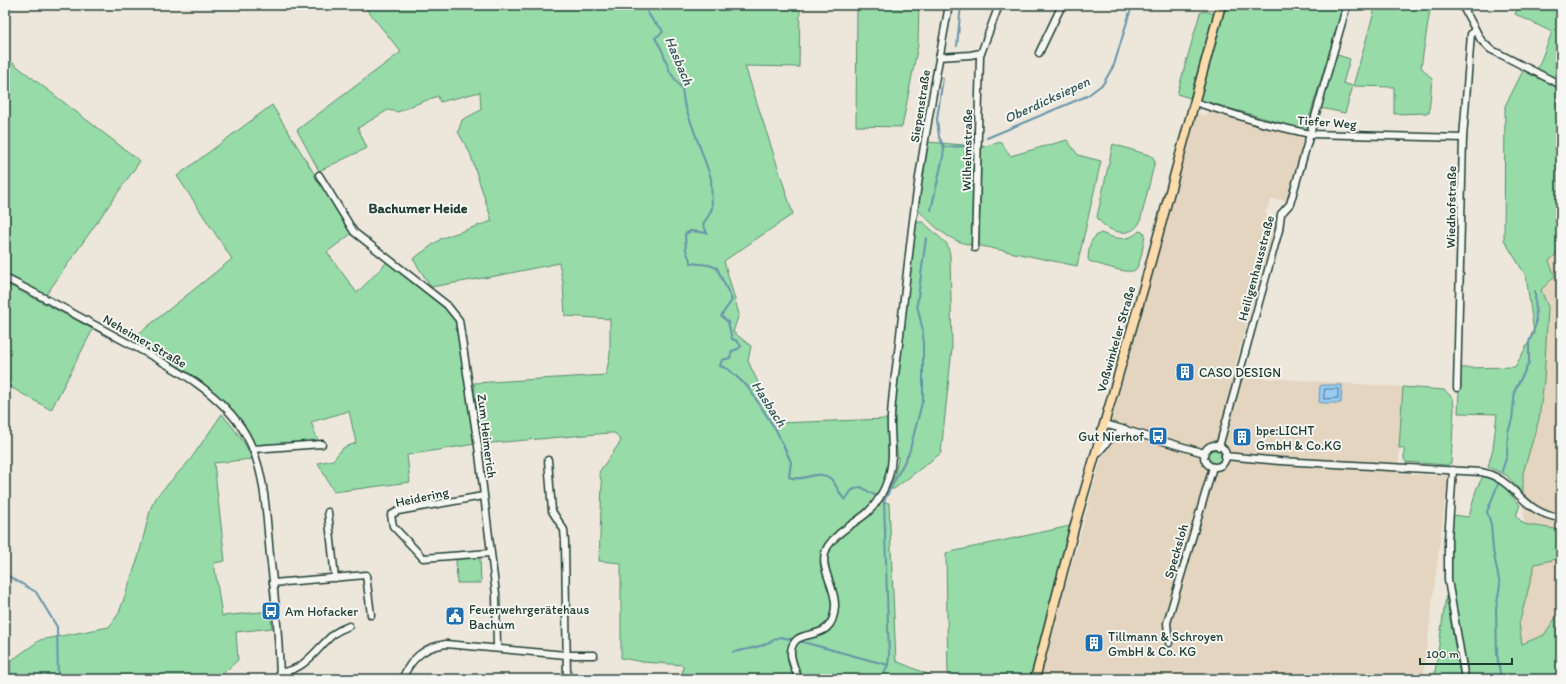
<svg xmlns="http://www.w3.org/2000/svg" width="1566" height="684" viewBox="0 0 1566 684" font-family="Itim,sans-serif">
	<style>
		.built { fill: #e3d5bf }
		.green { fill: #96dba8; stroke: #5a8c6e }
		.water { fill: #98ccf5; stroke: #6893a8 }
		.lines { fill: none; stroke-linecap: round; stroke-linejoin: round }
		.shore { stroke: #4f7681; stroke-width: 1 }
		.stream { stroke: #6893a8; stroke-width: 2 }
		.minor-casing { stroke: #1f3d34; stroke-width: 9 }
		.major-casing { stroke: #1f3d34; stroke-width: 11 }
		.minor { stroke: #f6f6f2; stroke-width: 6 }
		.major { stroke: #fcdcac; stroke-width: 8 }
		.labels { text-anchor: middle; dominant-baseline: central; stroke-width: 4; stroke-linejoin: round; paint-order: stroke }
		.street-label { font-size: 13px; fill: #1f3d34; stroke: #f6f6f2 }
		.poi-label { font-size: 13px; fill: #1f3d34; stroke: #f6f6f2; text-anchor: start }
		.water-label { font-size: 14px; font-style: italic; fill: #375a5b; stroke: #f6f6f2 }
		.neighbourhood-label { font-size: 14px; font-weight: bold; fill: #1f3d34; stroke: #f6f6f2 }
	</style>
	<rect width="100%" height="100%" fill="#ede7db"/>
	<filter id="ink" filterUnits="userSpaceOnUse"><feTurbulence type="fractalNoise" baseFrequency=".025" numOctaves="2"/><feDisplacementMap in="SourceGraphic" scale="8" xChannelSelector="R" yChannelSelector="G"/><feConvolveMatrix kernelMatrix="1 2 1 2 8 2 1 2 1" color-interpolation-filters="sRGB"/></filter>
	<g filter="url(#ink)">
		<g class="built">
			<polygon points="1208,109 1301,136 1303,141 1287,202 1282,200 1272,199 1265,212 1274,228 1232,376 1403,387 1398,473 1448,476 1423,679 1040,679 1197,113 1206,116"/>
			<polygon points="1561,249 1561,530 1524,524 1523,473 1539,419 1544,381 1548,307 1540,290 1555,276 1549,261"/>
			<polygon points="1561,558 1561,610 1544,636 1521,644 1519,624 1535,564"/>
		</g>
		<g class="green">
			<polygon points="363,5 800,5 799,67 745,66 793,214 724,261 739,314 733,332 751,346 748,361 777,423 887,419 891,460 888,474 876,500 889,503 896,661 939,679 801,679 794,658 787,660 794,679 682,679 683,665 643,662 621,658 621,563 599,561 602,484 599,472 621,441 615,433 609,433 480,444 474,383 606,375 610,354 610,319 565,316 563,283 559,263 501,275 431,287 413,259 442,238 492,221 470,153 458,132 462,120 481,110 480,92 440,102 438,96 411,106 398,112 388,110 358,128 367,148 319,171 297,130 401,52"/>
			<polygon points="857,5 919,5 918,45 902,127 856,126"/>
			<polygon points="1226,5 1344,5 1306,128 1302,129 1200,100"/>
			<polygon points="1376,5 1428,5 1430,10 1421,67 1432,79 1429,113 1394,114 1394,87 1353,86 1345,113 1320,108 1335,54 1350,59 1343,83 1353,86"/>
			<polygon points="1519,5 1561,5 1561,82 1537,70 1552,32 1515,14"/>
			<polygon points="1205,11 1214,14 1190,98 1177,94 1200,13"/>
			<polygon points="5,57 140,161 46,295 5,273"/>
			<polygon points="1524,69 1546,79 1561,88 1561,249 1549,261 1555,276 1541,290 1548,307 1544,381 1539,419 1523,473 1523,493 1506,475 1488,467 1493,448 1497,414 1458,413 1460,368 1515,367 1534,333 1526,276 1504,240 1505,106"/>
			<path d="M272 105 351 234 327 252 357 293 387 262 453 315 459 330 475 444 407 455 410 482 334 492 318 463 333 460 343 448 356 443 349 411 311 422 318 441 256 447C248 432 240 418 228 406 201 378 164 360 132 339L232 259 177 176Z"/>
			<polygon points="1067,140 1078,155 1101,161 1077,266 981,246 979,243 981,147 1001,142 1010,156"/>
			<path d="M928 142 976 146 973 240 971 245C946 240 936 227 918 210Z"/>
			<path d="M1113 144 1152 156 1155 161 1140 222C1131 240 1105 232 1097 217Z"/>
			<polygon points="919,222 923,222 947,244 950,254 952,349 941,453 894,489 888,489 895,475 898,460 893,419 915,225"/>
			<path d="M1139 231 1145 233C1144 241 1141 265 1135 270 1129 275 1098 264 1089 261L1088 259C1089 248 1089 238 1101 233 1114 238 1128 243 1139 231Z"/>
			<polygon points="5,283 93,329 51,410 5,384"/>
			<polygon points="1403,387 1444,390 1453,398 1454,408 1451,463 1448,465 1406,462 1404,459 1404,448 1399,448"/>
			<path d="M222 414C234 429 245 441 252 459L214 463 225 561 214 563 222 616 270 611 272 628 236 632 238 660 217 679H5V648L12 660 40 640 109 627 119 613 138 558 151 507 158 495 190 460Z"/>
			<circle cx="1214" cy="457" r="7"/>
			<path d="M1483 476C1507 481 1505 491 1520 505L1516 516 1524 524 1561 530V558L1535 564 1519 624 1522 644 1544 635 1561 610V679H1467L1450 575 1452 515 1469 517 1476 490Z"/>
			<polygon points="1070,526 1030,679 948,679 946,553"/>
			<polygon points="480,557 481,583 457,583 456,559"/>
			<polygon points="1446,596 1461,679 1434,679"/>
		</g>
		<polygon class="water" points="1323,385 1342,385 1341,403 1323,403 1319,402 1320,386"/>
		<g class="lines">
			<polygon class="shore" points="1325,389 1338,389 1338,398 1324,399"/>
			<g class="stream">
				<path d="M643 5 653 21 661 28 663 32 655 38 662 50 670 72 682 89 684 103 711 178 712 208 709 215 703 224 707 233 691 231 685 234 686 250 691 263 709 265 717 268 732 300 721 316 728 322 732 339 737 341 741 346 738 349 732 351 730 358 722 360 720 366 728 369 748 387 776 430 791 462 789 477C802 483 818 468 831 479 837 485 839 494 845 500L852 490 861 487 884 501"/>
				<polyline points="957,46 961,5"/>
				<polyline points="987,138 1087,96 1103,84 1114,65 1132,5"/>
				<polyline points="944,147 971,146"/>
				<polyline points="931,210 943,157 944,147 939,137 937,119 943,78"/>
				<polyline points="1502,471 1507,455 1508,432 1512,420 1515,390 1529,363 1529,342 1536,324 1535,291"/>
				<polyline points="1498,484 1487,512 1491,524 1493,550 1500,585 1496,609 1497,654 1501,679"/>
				<polyline points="5,574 36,592 57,627 58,679"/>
				<polyline points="799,641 888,665"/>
				<path d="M733 652C750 649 765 646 780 637L795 640"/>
				<polyline points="881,679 888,665 889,657 884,501 909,453 923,399 923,331 917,305 926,238"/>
			</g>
			<g class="minor-casing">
				<g id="minor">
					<polyline points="1462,5 1481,40 1490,49 1561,85"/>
					<polyline points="1039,53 1062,5"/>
					<polyline points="939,57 970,55 981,53"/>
					<polyline points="1194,102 1262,123 1310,134 1463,138"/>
					<polyline points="319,175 354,232 447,305 459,320 478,446 496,594 497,648"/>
					<polyline points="975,248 980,56 999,5"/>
					<path d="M5 278C42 296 78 316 115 336 160 361 219 387 246 435 266 470 266 516 270 555 275 596 279 638 280 679"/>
					<polyline points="1457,388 1463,138 1471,34 1475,29"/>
					<polyline points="1105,424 1204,453"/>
					<circle cx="1215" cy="456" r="11"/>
					<polyline points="1219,447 1279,230 1281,214 1290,204 1347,5"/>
					<polyline points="253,449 322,444"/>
					<polyline points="1097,454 1109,440 1125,429"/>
					<path d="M1225 456 1280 461 1481 472C1517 479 1520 513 1561 518"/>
					<polyline points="548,460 552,511 564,530 565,542 567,679"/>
					<polyline points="1453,470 1448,539 1448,580 1465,679"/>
					<polyline points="483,496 398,511 391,515 393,526 423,558 490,553"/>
					<polyline points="328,512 335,578"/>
					<polyline points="273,583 366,575 371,615"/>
					<polyline points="1169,643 1167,623 1213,467"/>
					<path d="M280 672C306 671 317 647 335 633 339 630 345 628 349 626"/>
					<path d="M402 679C411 659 423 647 446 644L566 655H594"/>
					<path d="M798 679C796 670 790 659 791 651 795 623 833 648 835 606 836 585 816 566 828 546 838 531 854 524 867 513 878 503 885 489 889 476 895 455 890 437 891 417 892 393 896 368 899 344 904 298 909 251 915 205 924 138 937 71 949 5"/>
				</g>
			</g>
			<g class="major-casing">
				<polyline id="major" points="1035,679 1076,521 1145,283 1221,5"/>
			</g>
			<use href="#minor" class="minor"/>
			<use href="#major" class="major"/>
		</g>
	</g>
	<defs>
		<g id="building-square" transform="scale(1)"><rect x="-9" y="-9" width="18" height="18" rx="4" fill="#1f6fb2" stroke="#f6f6f2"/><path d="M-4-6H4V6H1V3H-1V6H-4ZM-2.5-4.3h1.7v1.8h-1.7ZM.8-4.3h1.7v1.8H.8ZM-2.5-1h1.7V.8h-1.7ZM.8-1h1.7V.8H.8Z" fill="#fff"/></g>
		<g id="bus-square" transform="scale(1)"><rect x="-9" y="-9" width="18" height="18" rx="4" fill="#1f6fb2" stroke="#f6f6f2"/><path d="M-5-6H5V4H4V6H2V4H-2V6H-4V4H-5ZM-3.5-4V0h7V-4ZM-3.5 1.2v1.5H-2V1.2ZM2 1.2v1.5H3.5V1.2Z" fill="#fff"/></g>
		<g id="civic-square" transform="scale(1)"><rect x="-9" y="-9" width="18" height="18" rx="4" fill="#1f6fb2" stroke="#f6f6f2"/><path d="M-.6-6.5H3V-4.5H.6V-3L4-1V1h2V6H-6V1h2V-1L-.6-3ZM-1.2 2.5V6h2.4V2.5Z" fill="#fff"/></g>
	</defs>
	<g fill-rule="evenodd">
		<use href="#building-square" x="1185" y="372"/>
		<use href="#bus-square" x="1158" y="436"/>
		<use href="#building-square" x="1242" y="437"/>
		<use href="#bus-square" x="271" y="611"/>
		<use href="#civic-square" x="455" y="616"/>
		<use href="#building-square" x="1094" y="643"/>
	</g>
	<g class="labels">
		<g class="street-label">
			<text transform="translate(920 106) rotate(-81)">Siepenstraße</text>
			<text transform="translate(1327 122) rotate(4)">Tiefer Weg</text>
			<text transform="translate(967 150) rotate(-89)">Wilhelmstraße</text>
			<text transform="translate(1451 207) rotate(-89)">Wiedhofstraße</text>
			<text transform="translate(1256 268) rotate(-75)">Heiligenhausstraße</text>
			<text transform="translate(1116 339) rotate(-74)">Voßwinkeler Straße</text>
			<text transform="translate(145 341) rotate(30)">Neheimer Straße</text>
			<text transform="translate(487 436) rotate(83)">Zum Heimerich</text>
			<text transform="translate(422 497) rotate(-12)">Heidering</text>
			<text transform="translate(1176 551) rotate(-74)">Specksloh</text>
		</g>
		<g class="poi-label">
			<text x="1199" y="372">CASO DESIGN</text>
			<text x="1256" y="430">bpe:LICHT<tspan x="1256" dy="15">GmbH &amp; Co.KG</tspan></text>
			<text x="1144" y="436" text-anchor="end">Gut Nierhof</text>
			<text x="469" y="609">Feuerwehrgerätehaus<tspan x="469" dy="15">Bachum</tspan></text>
			<text x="285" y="611">Am Hofacker</text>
			<text x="1108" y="636">Tillmann &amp; Schroyen<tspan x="1108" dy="15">GmbH &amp; Co. KG</tspan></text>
		</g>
		<g class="water-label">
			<text transform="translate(679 61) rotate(67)">Hasbach</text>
			<text transform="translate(1047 100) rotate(-25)">Oberdicksiepen</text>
			<text transform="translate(769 404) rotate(57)">Hasbach</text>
		</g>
		<g class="neighbourhood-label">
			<text x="418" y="208">Bachumer Heide</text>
		</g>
	</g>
	<rect width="1566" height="684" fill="none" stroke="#f6f6f2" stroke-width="20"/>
	<rect x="10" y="10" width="1546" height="664" fill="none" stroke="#1f3d34" stroke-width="1.5" filter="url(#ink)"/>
	<path d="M1420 658v6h92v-6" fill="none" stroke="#1f3d34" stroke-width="2"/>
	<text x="1426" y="658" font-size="12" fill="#1f3d34" stroke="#f6f6f2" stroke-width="3" paint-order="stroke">100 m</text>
</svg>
